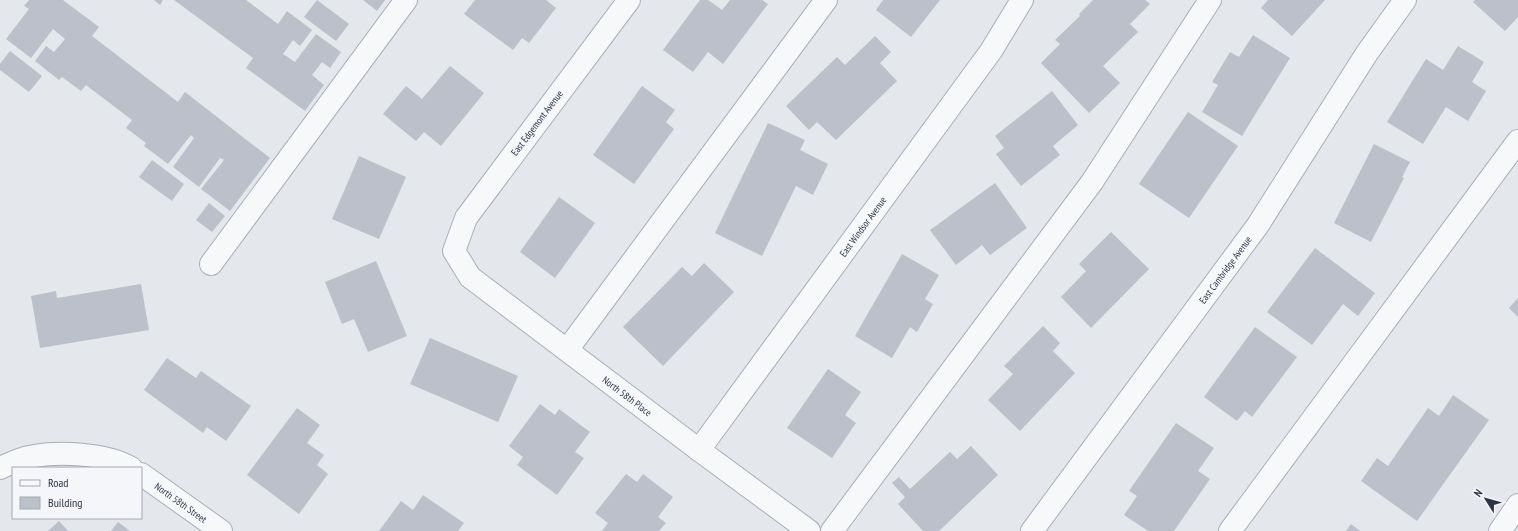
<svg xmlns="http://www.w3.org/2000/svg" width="1518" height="531" viewBox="0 0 1518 531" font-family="'PT Sans Narrow',sans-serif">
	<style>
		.building { fill: #bbc0ca }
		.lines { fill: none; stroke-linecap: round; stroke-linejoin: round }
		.minor-casing { stroke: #a9aeb7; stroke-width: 24 }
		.minor { stroke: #f7f8fa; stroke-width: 22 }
		.labels { text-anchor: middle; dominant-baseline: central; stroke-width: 3.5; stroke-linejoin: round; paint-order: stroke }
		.street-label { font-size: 10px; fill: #2b3445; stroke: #f4f6f9 }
	</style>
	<rect width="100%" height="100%" fill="#e4e7ec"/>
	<g class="building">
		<polygon points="29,0 63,0 99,27 92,36 178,102 185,92 270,158 230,211 201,189 224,160 220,158 199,187 173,167 194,138 191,135 168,164 144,146 146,143 126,128 132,120 86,85 81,91 62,77 59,80 35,61 46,46 54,52 65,39 53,29 31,58 6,39 29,9 24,6"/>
		<polygon points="154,0 163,0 160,5"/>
		<polygon points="174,0 246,0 278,24 287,11 312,30 300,46 293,40 283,54 295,62 316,34 341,52 330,68 322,62 312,75 324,85 305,111 246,68 253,58"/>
		<polygon points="317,0 349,24 336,41 304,17"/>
		<polygon points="363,0 385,0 377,11"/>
		<polygon points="475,0 546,0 556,8 529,43 522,38 513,50 464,14"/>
		<polygon points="700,0 708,0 722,10 730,0 762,0 768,4 723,64 708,52 693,72 663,50"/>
		<polygon points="883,0 940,0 911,37 876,10"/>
		<polygon points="1093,0 1145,0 1150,4 1130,24 1138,32 1103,66 1120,83 1089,113 1041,63 1060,44 1055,40 1080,16 1079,14"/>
		<polygon points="1268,0 1325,0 1292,36 1261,8"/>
		<polygon points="1475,0 1518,0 1518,17 1505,31 1473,2"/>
		<polygon points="1253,35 1290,58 1242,136 1202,112 1218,85 1212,82 1230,52 1239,57"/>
		<polygon points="875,36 891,52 880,63 897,81 836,140 817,122 809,130 786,106 837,57 845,65"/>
		<polygon points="1458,46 1484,62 1472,82 1486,91 1468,121 1446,107 1423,144 1387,122 1426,59 1443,70"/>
		<polygon points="10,51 42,76 29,92 0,70 0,64"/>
		<polygon points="450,66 484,93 441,146 424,132 416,141 383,114 406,86 422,99"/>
		<polygon points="642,86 675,110 666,122 674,129 634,184 593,155"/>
		<polygon points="1052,91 1078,125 1053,146 1060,155 1021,186 996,154 1004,148 995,136"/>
		<polygon points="1188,112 1238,146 1189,218 1139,184"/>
		<polygon points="768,123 805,140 800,150 828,164 813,195 796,186 762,256 715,233"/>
		<polygon points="1374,144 1410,162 1402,177 1404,178 1371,242 1334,223"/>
		<polygon points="359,156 406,177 379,239 332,219"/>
		<polygon points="152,160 184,184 172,201 139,177"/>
		<polygon points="995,183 1027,228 990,255 982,245 956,265 930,230"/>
		<polygon points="559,197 595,223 555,278 520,252"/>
		<polygon points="209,203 225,216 212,232 196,220"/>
		<polygon points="1111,232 1149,269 1091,328 1061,297 1086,271 1079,264"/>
		<polygon points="1315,248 1375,293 1358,316 1343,304 1312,345 1267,312"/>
		<polygon points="902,254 939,275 925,299 933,304 917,332 910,327 892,358 855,336"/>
		<polygon points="376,261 407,336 368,352 354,319 342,324 325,282"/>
		<polygon points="704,263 734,292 663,366 623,327 682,267 692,276"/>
		<polygon points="141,284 149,330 40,348 31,296 56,291 57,298"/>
		<polygon points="1518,298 1518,317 1509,308"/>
		<polygon points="1043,326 1060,343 1053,351 1075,373 1020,431 988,400 1013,374 1004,366"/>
		<polygon points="1255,327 1297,357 1252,417 1245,411 1237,421 1204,397"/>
		<polygon points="430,338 518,376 498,422 410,384"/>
		<polygon points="167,358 196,378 201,371 251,406 226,441 207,427 203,433 144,390"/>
		<polygon points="828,369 861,392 845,415 856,423 832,458 787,428"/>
		<polygon points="1453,395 1489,420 1417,521 1361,481 1377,458 1388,466 1428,408 1439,416"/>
		<polygon points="540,404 555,415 559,409 590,432 575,452 584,458 557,495 517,465 523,457 509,446"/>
		<polygon points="297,408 320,425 307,443 324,455 317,465 328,474 299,514 247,475"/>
		<polygon points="1176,423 1214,448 1198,471 1210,479 1174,531 1148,531 1124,515 1137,496 1129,491"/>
		<polygon points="971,446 998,475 939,531 923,531 898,504 905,497 892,483 899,477 910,489 950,452 957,459"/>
		<polygon points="626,474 637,482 643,474 673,497 658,517 666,523 659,531 602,531 608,523 595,513"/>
		<polygon points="423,495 464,523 458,531 379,531 401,501 413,510"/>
		<polygon points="59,521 68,531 48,531"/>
		<polygon points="118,522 130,531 111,531"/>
		<polygon points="1351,524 1360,531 1346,531"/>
	</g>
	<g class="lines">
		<g class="minor-casing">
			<g id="minor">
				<path id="s1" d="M629 0 466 218 454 251 470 277 699 450 809 531"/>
				<polyline points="211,264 406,0"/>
				<polyline points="567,350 826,0"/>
				<path id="s2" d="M699 450 991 51 1022 0"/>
				<path d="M0 468C9 464 19 459 29 457 58 451 106 453 131 468"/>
				<path id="s3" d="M141 474 221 531"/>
				<polyline points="832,531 1092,182 1210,0"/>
				<path id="s4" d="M1032 531 1258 225 1367 53 1405 0"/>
				<polyline points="1230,531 1518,141"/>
				<polyline points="1500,531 1518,505"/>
			</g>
		</g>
		<use href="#minor" class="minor"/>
	</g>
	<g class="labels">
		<g class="street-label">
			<text transform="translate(537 123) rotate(-53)">East Edgemont Avenue</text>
			<text stroke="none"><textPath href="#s2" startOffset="277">East Windsor Avenue</textPath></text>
			<text stroke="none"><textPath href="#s4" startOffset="325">East Cambridge Avenue</textPath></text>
			<text stroke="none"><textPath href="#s1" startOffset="535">North 58th Place</textPath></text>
			<text stroke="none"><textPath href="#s3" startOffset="49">North 58th Street</textPath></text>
		</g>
	</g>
	<rect x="12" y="467" width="130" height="52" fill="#f4f6f9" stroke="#a4a8b1"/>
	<rect x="20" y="480" width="20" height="6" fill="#f7f8fa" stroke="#a4a8b1"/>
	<text x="48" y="487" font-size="12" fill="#2b3445">Road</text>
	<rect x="20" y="497" width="20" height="12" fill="#bbc0ca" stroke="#a4a8b1"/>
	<text x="48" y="507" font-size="12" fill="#2b3445">Building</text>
	<g transform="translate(1486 499) rotate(307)" stroke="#f4f6f9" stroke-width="3" paint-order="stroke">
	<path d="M0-3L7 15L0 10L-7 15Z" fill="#2b3445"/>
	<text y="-6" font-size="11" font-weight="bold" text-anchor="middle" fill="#2b3445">N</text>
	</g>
</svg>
